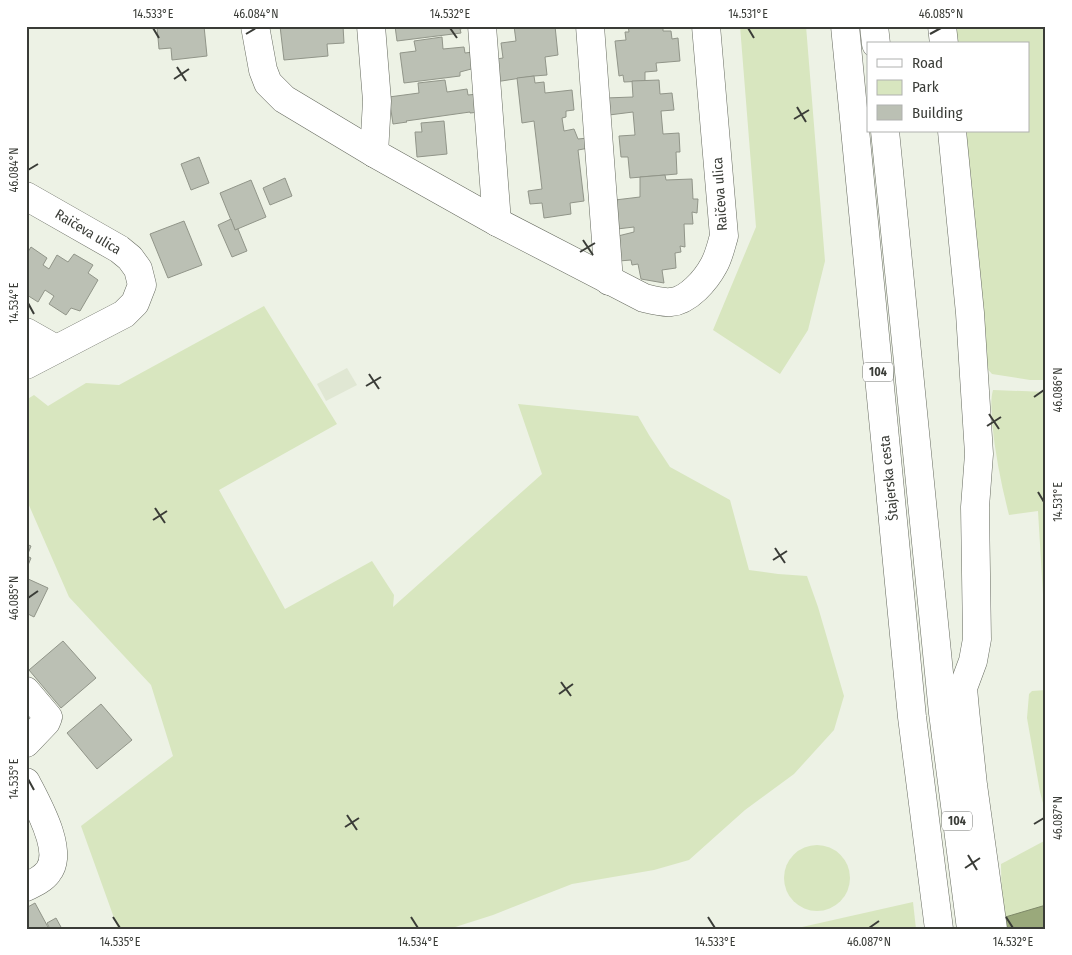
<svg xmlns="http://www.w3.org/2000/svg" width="1072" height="955" viewBox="0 0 1072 955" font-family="'Fira Sans Condensed',sans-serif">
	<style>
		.built { fill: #e0e7d3 }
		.green { fill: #d8e6bf }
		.water { fill: #9aa97b; stroke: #7d8867 }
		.building { fill: #bbc0b4; stroke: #919589 }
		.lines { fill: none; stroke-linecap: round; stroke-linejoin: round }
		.minor-casing { stroke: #666a5f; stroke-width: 29 }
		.major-casing { stroke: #666a5f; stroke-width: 29 }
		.minor { stroke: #fff; stroke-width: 28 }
		.major { stroke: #fff; stroke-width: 28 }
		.ticks { fill: none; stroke: #3a3c37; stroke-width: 2 }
		.labels { text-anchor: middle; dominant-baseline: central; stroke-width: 5; stroke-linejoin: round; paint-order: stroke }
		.shield { fill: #fff; stroke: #757673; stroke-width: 1 }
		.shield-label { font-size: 12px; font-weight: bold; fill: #3a3c37 }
		.street-label { font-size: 14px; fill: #3a3c37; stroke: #fff }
		.neatline { fill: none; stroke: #3a3c37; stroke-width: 2 }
		.ticks-label { font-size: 12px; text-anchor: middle; fill: #3a3c37 }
	</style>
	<rect width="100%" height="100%" fill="#edf2e5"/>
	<polygon class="built" points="347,368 357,385 326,401 317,384"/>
	<g class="green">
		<polygon points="740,26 806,26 825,261 808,330 780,374 713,330 756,227"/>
		<polygon points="954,26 1046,26 1046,380 1030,380 992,374 984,365 962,131 1028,131 1028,44 955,44"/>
		<polygon points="264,306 337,424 219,490 285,609 372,561 394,595 393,607 542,474 518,404 638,416 649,435 670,467 730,500 749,570 778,574 807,576 818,607 844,696 834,730 794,774 745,810 689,860 654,870 572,884 493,915 449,929 118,929 81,826 173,756 151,685 69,597 28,503 26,502 26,400 34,395 48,406 86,383 119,385"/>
		<path d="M993 390 1046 392V645L1038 511 1009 515C1001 484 995 453 992 422 992 411 990 401 993 390Z"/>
		<polygon points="1046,690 1046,809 1044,807 1040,792 1027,718 1029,694 1032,691"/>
		<polygon points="1046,840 1046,905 1002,918 1001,864"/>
		<circle cx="817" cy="878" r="33"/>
		<polygon points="913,902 916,929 798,929 802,927"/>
	</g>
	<polygon class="water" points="1046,905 1046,929 971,929 1002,918"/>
	<g class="building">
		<polygon points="163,26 204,26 207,56 172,60 171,48 159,49 157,27"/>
		<polygon points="280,26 343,26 344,43 327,44 328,56 284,60"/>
		<polygon points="395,26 470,26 470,27 460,29 461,33 397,41"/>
		<polygon points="514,26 555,26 558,55 545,57 547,75 534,76 495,82 496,59 503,58 501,43 516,41"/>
		<polygon points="628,26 663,26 663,31 671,31 672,39 678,38 680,61 656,63 657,71 645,72 645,81 624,82 623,75 619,76 615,41 626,40 625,32 629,32"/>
		<polygon points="442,37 443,49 464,47 465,53 473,52 475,68 460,72 460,76 404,83 400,53 416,51 414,41"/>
		<polygon points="534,76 535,83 544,82 545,93 572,90 574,110 566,111 566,117 562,118 564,131 574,129 578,139 588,138 589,148 578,150 584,201 570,203 571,214 544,218 542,203 530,204 528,191 542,189 534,121 522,123 517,78"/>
		<polygon points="445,80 447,92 467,89 468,95 478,94 480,112 470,113 470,112 406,121 407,122 393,124 389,97 419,93 418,83"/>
		<polygon points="659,80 660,94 672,93 674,110 661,111 663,134 679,133 680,152 676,152 677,174 630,178 628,157 621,157 619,136 635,135 633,112 609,115 605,98 633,97 632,81"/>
		<polygon points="444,121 447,154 417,157 415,132 422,132 421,123"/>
		<polygon points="199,157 209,183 191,190 181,164"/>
		<polygon points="665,175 666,180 692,179 693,199 698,199 697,213 692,212 693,224 684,224 685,247 680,246 681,252 675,253 676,268 662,270 664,283 641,279 638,264 632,265 631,260 619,261 618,236 634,232 634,227 617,229 615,200 640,197 640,177"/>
		<polygon points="285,178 292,196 270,205 263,188"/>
		<polygon points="251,180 266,217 235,230 220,193"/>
		<polygon points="231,219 235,230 238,229 247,251 232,257 218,225"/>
		<polygon points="184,221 202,265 168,278 150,234"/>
		<polygon points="31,247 47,258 43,265 49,269 57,255 68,262 74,254 93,265 88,273 98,280 80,311 71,308 66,315 49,304 54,296 45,290 38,302 27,295 26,297 26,255"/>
		<polygon points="26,544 31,546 27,556 31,558 26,570"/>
		<polygon points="26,578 48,588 34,617 26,613"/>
		<polygon points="63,641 96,678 61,708 29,670"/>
		<polygon points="101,704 132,740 97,769 67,733"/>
		<polygon points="35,903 49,929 26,929 26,908"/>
		<polygon points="56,918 62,929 50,929 47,923"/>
	</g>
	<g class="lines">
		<g class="minor-casing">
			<g id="minor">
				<path d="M255 26 263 70 268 83 284 99 374 153 497 222 644 298C652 300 663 303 671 302 688 301 706 280 714 265 719 256 721 246 724 236L706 26"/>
				<polyline points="371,26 377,101 374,153"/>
				<polyline points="482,26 497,222"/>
				<polyline points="590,26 609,281"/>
				<polyline points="942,26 944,44"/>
				<polyline points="952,131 970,313 979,454 975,507 977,639 973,661 963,688 965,710 973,785 993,929"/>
				<polyline points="26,196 119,249 130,258 138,269 142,285 135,303 124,314 26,365"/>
				<polyline points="26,332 56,349"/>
				<polyline points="26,691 48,717 46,722 26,743"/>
				<path d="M26 782C36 802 65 851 48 872 43 879 34 883 26 887"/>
			</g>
		</g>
		<g class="major-casing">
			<g id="major">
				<polyline points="845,26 912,717 939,929"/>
				<polyline points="874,26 876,44"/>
				<polyline points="885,131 943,713 971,929"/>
			</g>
		</g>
		<use href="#minor" class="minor"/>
		<use href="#major" class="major"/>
	</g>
	<path class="ticks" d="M153 28 159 38M450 28 457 38M748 28 754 38M246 34 256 28M930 34 941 28M177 67 186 81M174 79 189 69M797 107 806 122M794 119 809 110M28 170 38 164M583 240 593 255M580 252 595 243M28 303 34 314M369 374 379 389M366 386 381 377M1034 397 1044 390M989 414 999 429M987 426 1001 417M1038 492 1044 502M155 508 165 523M153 520 167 511M775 548 785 563M773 560 787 551M28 598 38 591M561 682 571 696M559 694 573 684M28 779 34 790M347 815 357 830M1034 824 1044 818M345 827 359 818M968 855 977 870M965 868 980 858M113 917 120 928M411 917 418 928M708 917 715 928M1006 917 1013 928M869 928 879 921"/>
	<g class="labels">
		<g class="shield">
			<rect x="863" y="362.5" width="30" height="19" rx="4"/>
			<rect x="942" y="811.5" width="30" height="19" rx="4"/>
		</g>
		<g class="shield-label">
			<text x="878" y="372">104</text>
			<text x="957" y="821">104</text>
		</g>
		<g class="street-label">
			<text transform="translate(720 194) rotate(-94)">Raičeva ulica</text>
			<text transform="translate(88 232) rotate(31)">Raičeva ulica</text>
			<text transform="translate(889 478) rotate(-96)">Štajerska cesta</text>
		</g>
	</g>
	<rect width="1072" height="955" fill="none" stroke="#ffffff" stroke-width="55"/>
	<rect x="867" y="42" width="162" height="90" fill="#ffffff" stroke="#b0b1af"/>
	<rect x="877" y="59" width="25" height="8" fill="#ffffff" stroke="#b0b1af"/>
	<text x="912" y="68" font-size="15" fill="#3a3c37">Road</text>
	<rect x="877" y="80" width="25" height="15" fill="#d8e6bf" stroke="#b0b1af"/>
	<text x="912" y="92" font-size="15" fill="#3a3c37">Park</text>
	<rect x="877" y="105" width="25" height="15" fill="#bbc0b4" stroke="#b0b1af"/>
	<text x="912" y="118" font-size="15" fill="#3a3c37">Building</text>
	<rect x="28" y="28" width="1016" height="900" class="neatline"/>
	<g class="ticks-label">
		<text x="153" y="18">14.533°E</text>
		<text x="256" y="18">46.084°N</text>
		<text x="450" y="18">14.532°E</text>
		<text x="748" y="18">14.531°E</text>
		<text x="941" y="18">46.085°N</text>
		<text transform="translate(14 170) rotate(-90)" y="4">46.084°N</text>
		<text transform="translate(14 303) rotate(-90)" y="4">14.534°E</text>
		<text transform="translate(1058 390) rotate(-90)" y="4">46.086°N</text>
		<text transform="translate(1058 502) rotate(-90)" y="4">14.531°E</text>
		<text transform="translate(14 598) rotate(-90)" y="4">46.085°N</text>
		<text transform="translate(14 779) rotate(-90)" y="4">14.535°E</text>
		<text transform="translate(1058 818) rotate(-90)" y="4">46.087°N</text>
		<text x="120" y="946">14.535°E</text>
		<text x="418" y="946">14.534°E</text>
		<text x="715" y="946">14.533°E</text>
		<text x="869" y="946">46.087°N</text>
		<text x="1013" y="946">14.532°E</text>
	</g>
</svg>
